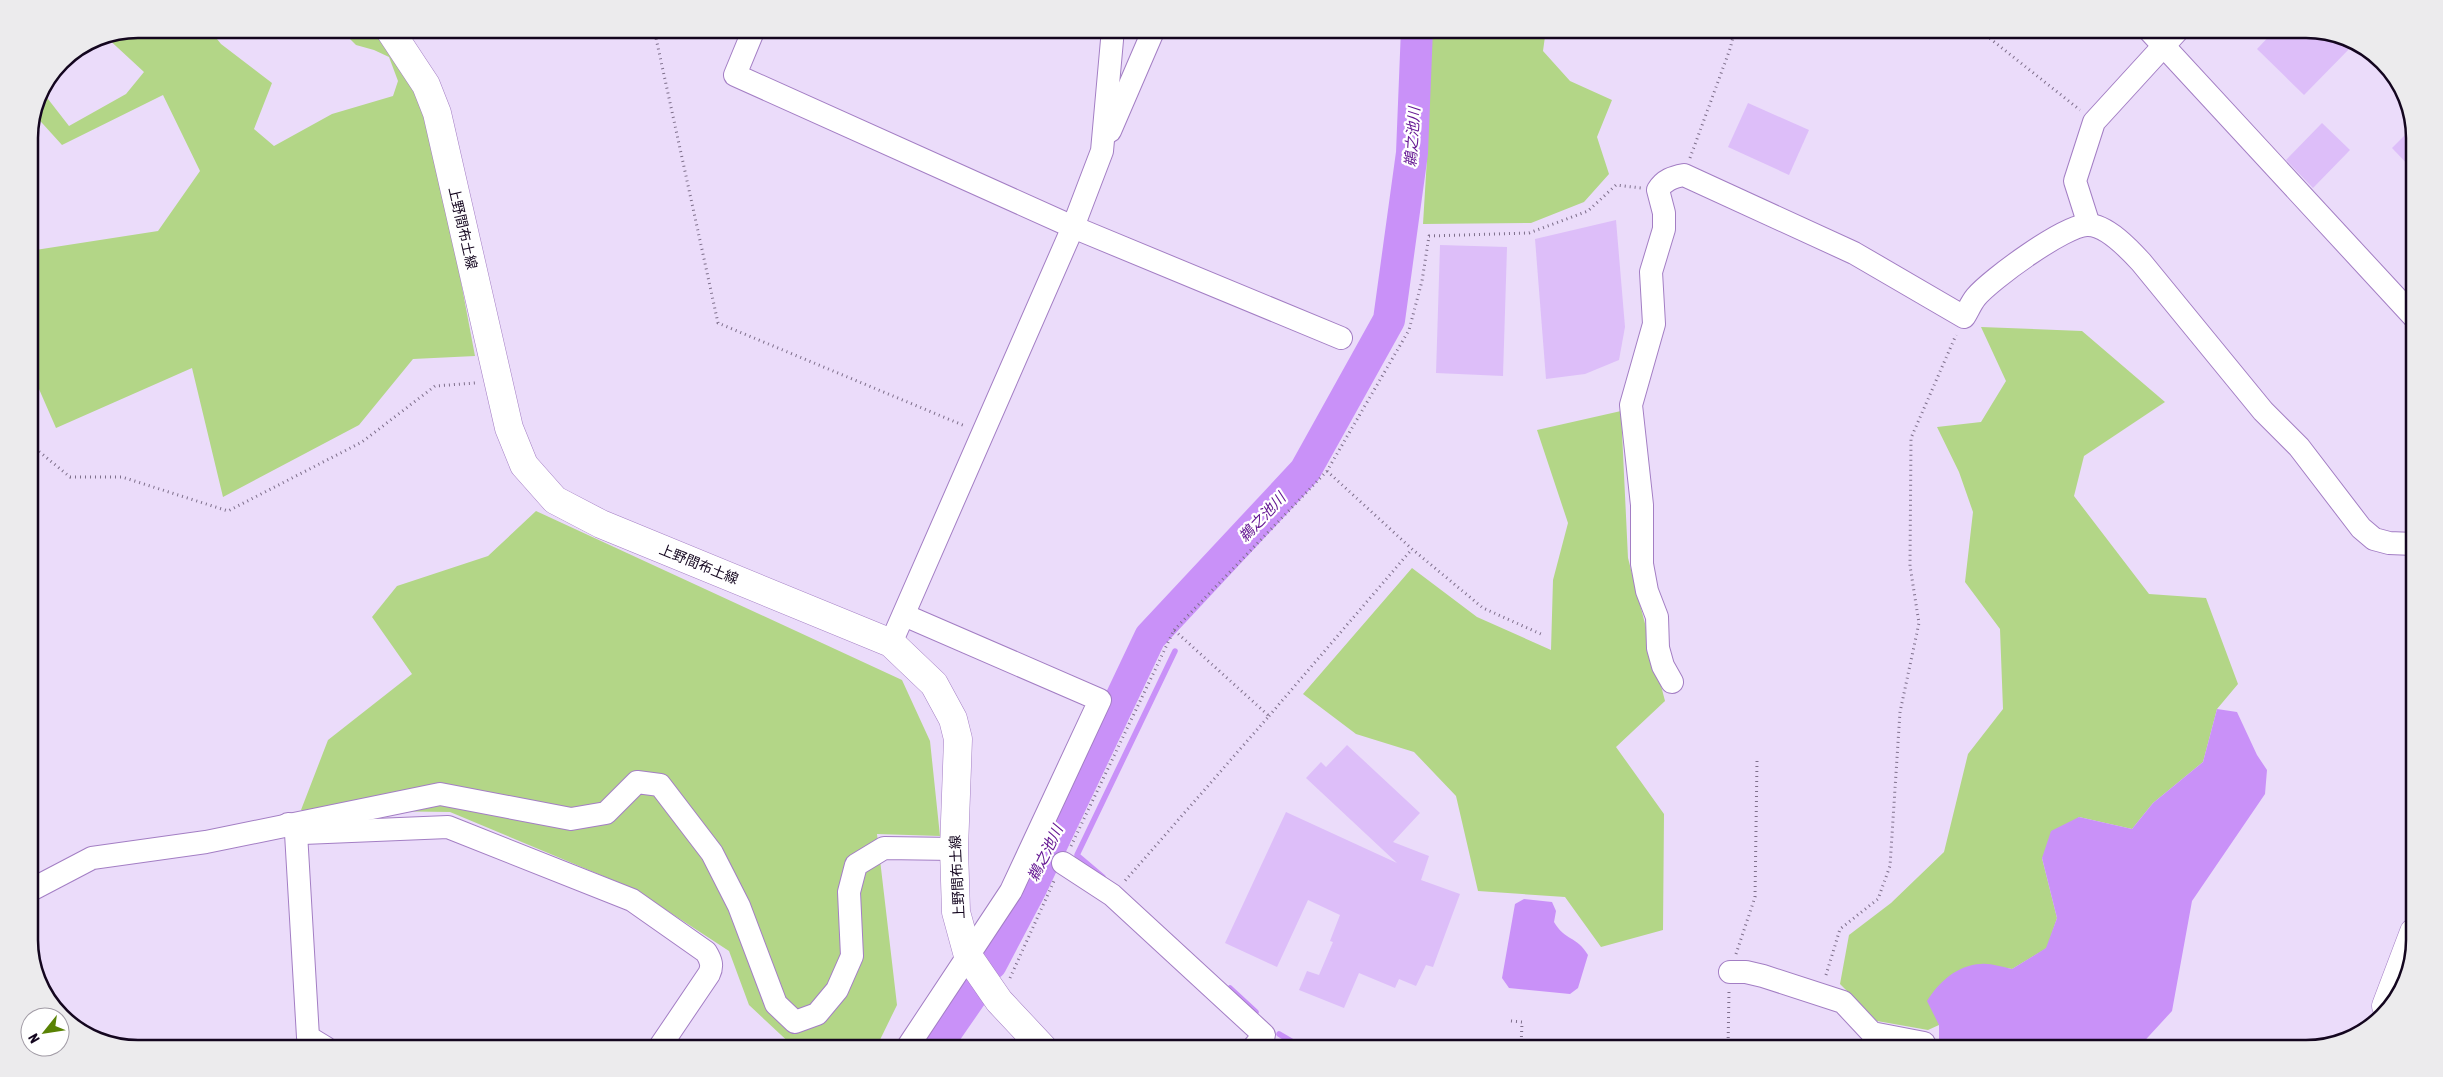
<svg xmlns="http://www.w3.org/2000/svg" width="2443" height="1077" viewBox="0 0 2443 1077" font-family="'Asap Condensed','Noto Sans JP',sans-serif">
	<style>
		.green { fill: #b3d687 }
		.water { fill: #c991f8 }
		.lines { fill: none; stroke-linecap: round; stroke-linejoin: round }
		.stream { stroke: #c991f8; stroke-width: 5.5 }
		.river { stroke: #c991f8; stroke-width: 32 }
		.building { fill: #ddbef9 }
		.minor-casing { stroke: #a37ec4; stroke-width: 24 }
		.major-casing { stroke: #a37ec4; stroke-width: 29 }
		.path { stroke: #7e6f8b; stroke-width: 3; stroke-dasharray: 1 4; stroke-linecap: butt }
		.minor { stroke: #fff; stroke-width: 22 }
		.major { stroke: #fff; stroke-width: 28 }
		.labels { text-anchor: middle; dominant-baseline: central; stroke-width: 4.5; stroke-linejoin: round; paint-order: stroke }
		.street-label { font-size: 14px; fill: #14061f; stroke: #fff }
		.water-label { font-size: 15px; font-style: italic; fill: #651893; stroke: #fff }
		.rim { fill: none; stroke: #14061f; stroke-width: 2.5 }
	</style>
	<rect width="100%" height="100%" fill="#ebdcfa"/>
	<g class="green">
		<polygon points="138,29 209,29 221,44 272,83 254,129 274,146 332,114 393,96 398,81 389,57 374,50 356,45 340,29 378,29 427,102 475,356 413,359 359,425 223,497 192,368 56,428 32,373 29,334 29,251 158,231 200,171 163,95 62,145 33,113 41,90 69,126 126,94 144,72 104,35"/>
		<polygon points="1428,29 1546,29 1543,51 1570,81 1612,100 1597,137 1609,174 1584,202 1531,223 1423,224 1428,142"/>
		<polygon points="1981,327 2082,331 2165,402 2084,456 2074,496 2149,594 2206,598 2238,684 2217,709 2203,762 2153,803 2132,829 2079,817 2042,858 2057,918 2047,948 2012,969 1981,964 1939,1025 1928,1030 1877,1021 1840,984 1849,935 1891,903 1944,852 1968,754 2003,709 2000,629 1965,582 1973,512 1959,472 1937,427 1981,422 2006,381"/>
		<polygon points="1621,411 1628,558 1665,701 1616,747 1664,814 1663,930 1601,947 1565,897 1478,891 1456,796 1414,752 1356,734 1303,694 1412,568 1477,617 1551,650 1553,580 1568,523 1537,430"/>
		<polygon points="536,511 902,680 930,741 940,836 877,834 897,1005 876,1048 795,1048 749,1005 729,951 634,889 450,812 301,810 328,740 412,674 372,617 397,586 488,556"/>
	</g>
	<g class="water">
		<path d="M2217 709 2237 712 2257 755 2267 770 2265 794 2192 901 2172 1011 2138 1048H1939V1025L1927 1001C1939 982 1957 965 1981 964 1990 963 2002 967 2012 969L2046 948 2057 918 2042 858 2051 831 2079 817 2132 829 2153 803 2203 762Z"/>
		<path d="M1524 899 1552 902 1556 911 1554 922C1565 941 1577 936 1588 955L1578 988 1570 994 1509 988 1502 978 1515 904Z"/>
	</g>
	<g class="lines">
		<g class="stream">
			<polyline points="1103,877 1077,855 1175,651"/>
			<polyline points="1230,988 1256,1012"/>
			<polyline points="1279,1034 1303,1048"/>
		</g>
		<g class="river">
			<polyline points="991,964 1032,886 1150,637 1305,471 1389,320 1412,153 1417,29"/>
			<polyline points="935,1048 973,993"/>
		</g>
	</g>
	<g class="building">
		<polygon points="2276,29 2305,29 2347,37 2355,43 2304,95 2257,49"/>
		<polygon points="1748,103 1809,130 1789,175 1728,147"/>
		<polygon points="2322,123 2350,150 2313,188 2286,160"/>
		<polygon points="2413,127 2414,131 2414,171 2392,148"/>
		<polygon points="1616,220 1625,327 1619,360 1585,374 1546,379 1535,239"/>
		<polygon points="1440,245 1507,247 1503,376 1436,373"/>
		<polygon points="1347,745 1420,813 1393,842 1429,856 1421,880 1460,894 1433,967 1426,965 1416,986 1399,979 1395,988 1359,973 1344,1008 1299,990 1307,971 1319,975 1333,942 1330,941 1340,915 1308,900 1277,967 1225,943 1286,812 1397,863 1306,778 1321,762 1326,767"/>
	</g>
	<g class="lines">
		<g class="minor-casing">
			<g id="minor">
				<polyline points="754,29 735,75 1073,227 1341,338"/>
				<polyline points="2148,29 2414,317"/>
				<polyline points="1110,131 1154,29"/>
				<polyline points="2089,225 2075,181 2094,122 2179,29"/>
				<polyline points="904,615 1100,700 1011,891 907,1048"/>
				<polyline points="891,643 1073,227 1102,151 1113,29"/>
				<path d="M1672 682 1663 666 1658 648 1657 617 1647 591 1642 564V505L1631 405 1654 324 1651 272 1664 229V213L1658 190C1664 180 1673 177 1684 175L1854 253 1964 317C1968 311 1971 303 1976 297 1990 280 2066 224 2088 225 2107 225 2130 250 2141 262L2263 411 2299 447 2361 528 2374 539 2389 543 2414 544"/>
				<polyline points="288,824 296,833 308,1037 326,1048"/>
				<path d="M303 833 448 827 632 900 706 952C711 960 713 966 709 974L659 1048"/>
				<polyline points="1063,863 1112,895 1264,1035 1253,1048"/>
				<polyline points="29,891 92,858 206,842 440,794 571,819 606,813 637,782 660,785 712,853 739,906 776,1004 795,1022 817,1014 837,990 852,956 849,892 856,865 884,848 954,849"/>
				<polyline points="1730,972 1746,972 1763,976 1843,1002 1872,1033 1924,1043 1924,1048"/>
			</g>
		</g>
		<g class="major-casing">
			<g id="major">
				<polyline points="389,29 426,85 437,113 509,428 524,465 555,500 601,524 891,643 934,684 953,719 958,739 954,849 956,912 968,956 999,1001 1043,1048"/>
				<polyline points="2386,1006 2414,932"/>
			</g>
		</g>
		<g class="path">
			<polyline points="654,29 718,323 965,426"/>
			<polyline points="1978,29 2080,110"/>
			<polyline points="1690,158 1730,49 1735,29"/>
			<polyline points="29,424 36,449 70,477 122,477 228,511 362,442 435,386 475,383"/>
			<polyline points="1327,471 1412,549 1483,608 1543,635"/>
			<polyline points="1174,630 1327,471 1409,330 1422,281 1429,236 1529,233 1588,211 1616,185 1641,188"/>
			<polyline points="1269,716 1412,549"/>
			<polyline points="1071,846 1174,630 1269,716 1124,882"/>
			<polyline points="1736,954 1755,897 1757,761"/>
			<polyline points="1826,975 1840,929 1878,899 1890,866 1900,712 1919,623 1910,566 1911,438 1956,335"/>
			<polyline points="1010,978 1054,881"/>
			<polyline points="1511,1021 1522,1022 1521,1048"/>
			<polyline points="1728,1048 1729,991"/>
		</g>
		<use href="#minor" class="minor"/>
		<use href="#major" class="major"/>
	</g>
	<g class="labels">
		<g class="street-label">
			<text transform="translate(463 228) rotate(77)">上野間布土線</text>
			<text transform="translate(699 564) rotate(22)">上野間布土線</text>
			<text transform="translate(957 877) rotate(-93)">上野間布土線</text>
		</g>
		<g class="water-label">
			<text transform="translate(1412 137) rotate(-86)">鵜之池川</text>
			<text transform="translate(1262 517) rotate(-47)">鵜之池川</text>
			<text transform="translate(1045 853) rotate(-64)">鵜之池川</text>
		</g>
	</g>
	<path d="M0 0H2443V1077H0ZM138 38H2306A100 100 0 0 1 2406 138V940A100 100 0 0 1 2306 1040H138A100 100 0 0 1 38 940V138A100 100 0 0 1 138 38Z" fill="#ecebed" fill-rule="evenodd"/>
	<path class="rim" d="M138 38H2306A100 100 0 0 1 2406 138V940A100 100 0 0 1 2306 1040H138A100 100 0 0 1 38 940V138A100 100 0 0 1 138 38Z"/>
	<g transform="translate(45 1032) rotate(240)"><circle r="24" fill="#ffffff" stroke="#a19ba5"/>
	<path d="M0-4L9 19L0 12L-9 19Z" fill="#598204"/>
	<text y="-8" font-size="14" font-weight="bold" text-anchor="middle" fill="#14061f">N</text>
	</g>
</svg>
